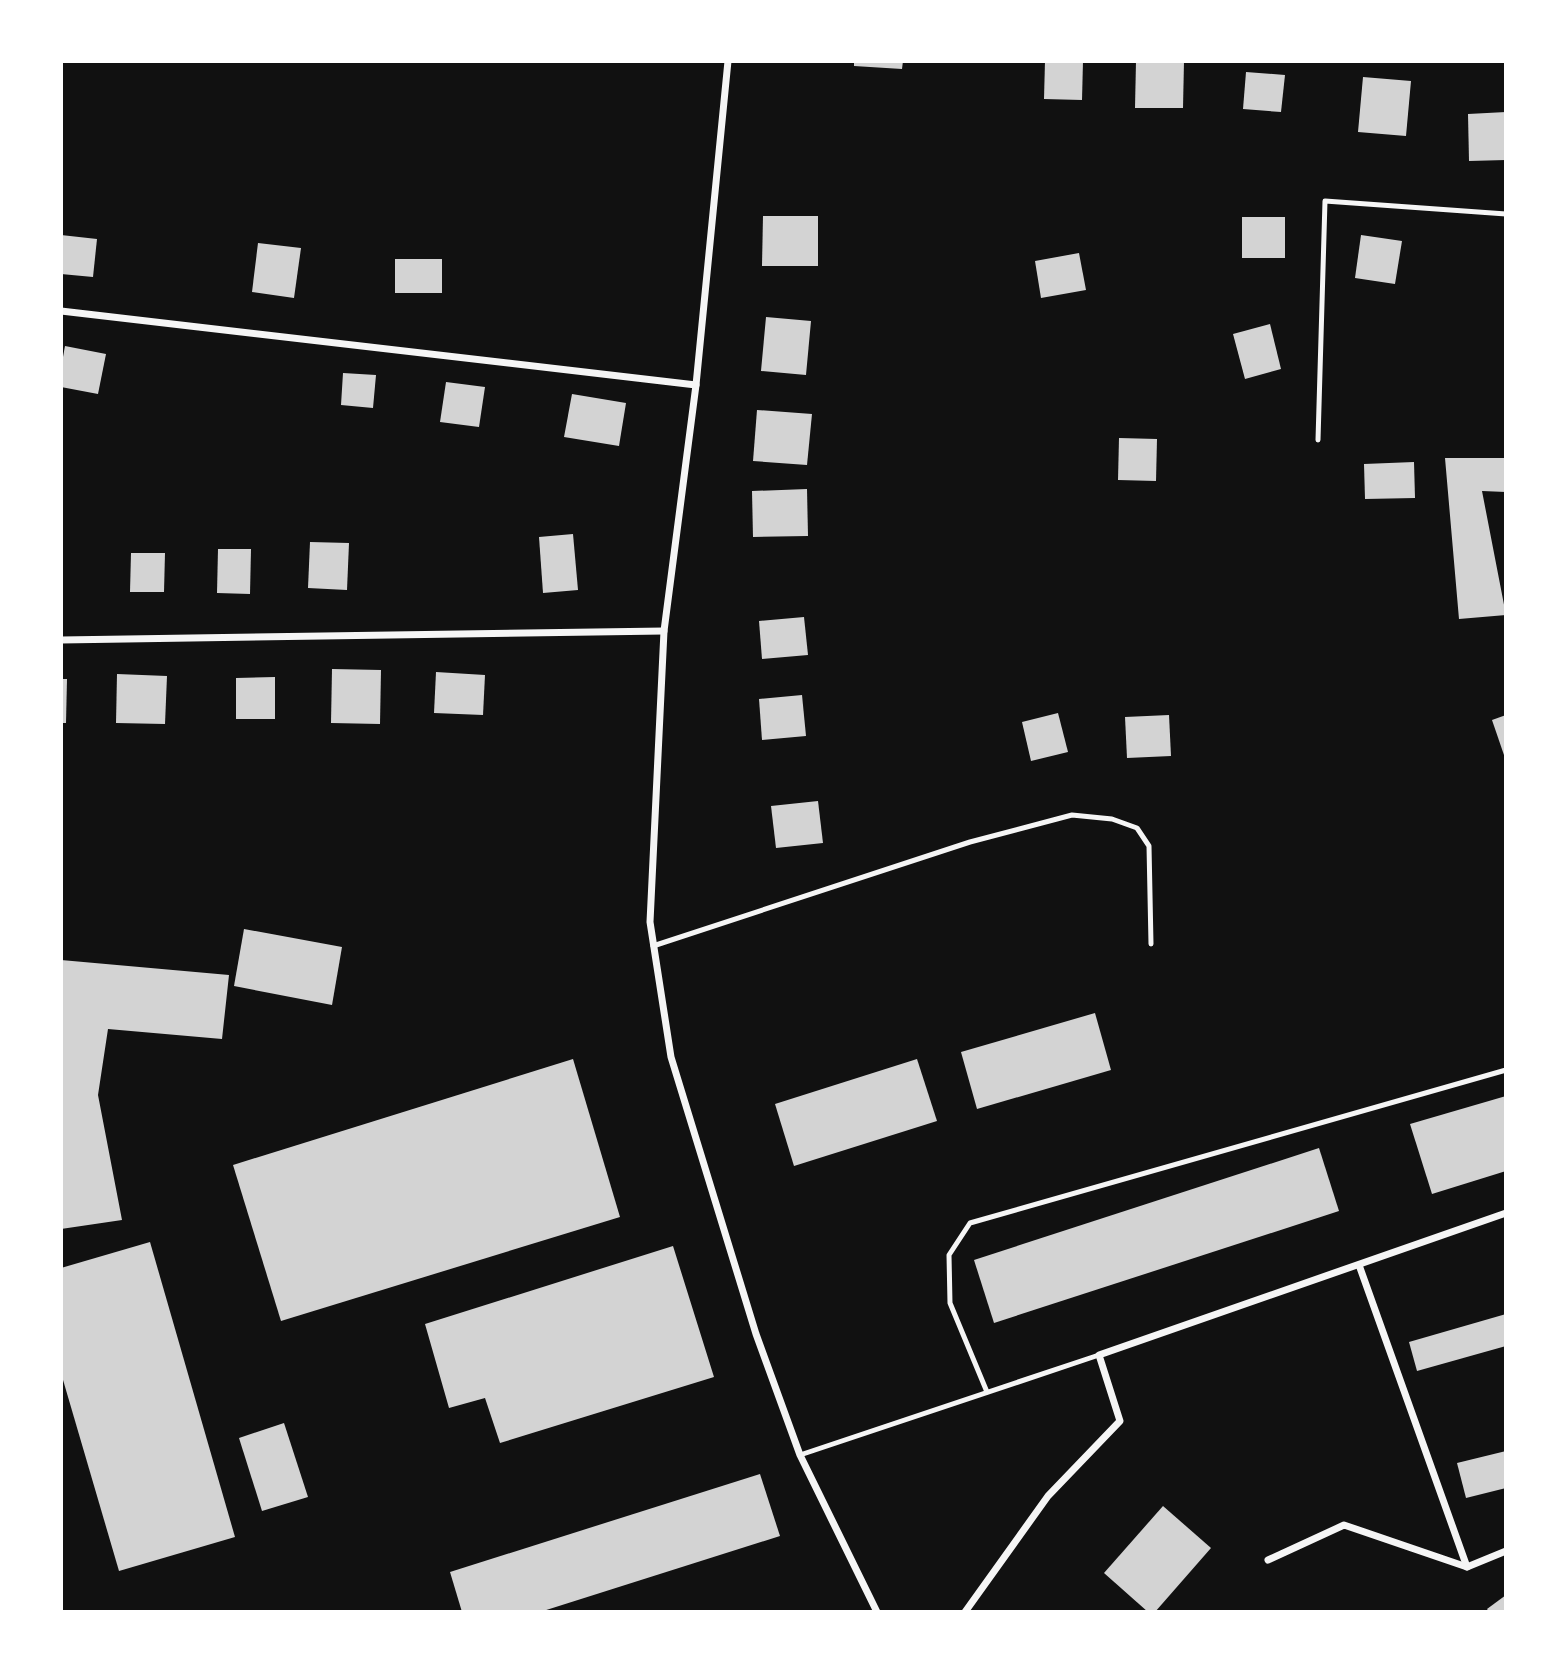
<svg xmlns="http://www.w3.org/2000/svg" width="1567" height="1673" viewBox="0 0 1567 1673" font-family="'Fira Sans',sans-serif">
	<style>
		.building { fill: #d3d3d3 }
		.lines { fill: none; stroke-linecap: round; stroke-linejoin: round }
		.service { stroke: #f5f5f5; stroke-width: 5 }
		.minor { stroke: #f5f5f5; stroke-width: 7 }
	</style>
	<rect width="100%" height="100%" fill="#111"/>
	<g class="building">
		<polygon points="854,61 903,61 902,69 854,66"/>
		<polygon points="1045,61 1083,61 1082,100 1044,99"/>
		<polygon points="1136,61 1184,61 1183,108 1135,108"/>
		<polygon points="1246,72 1285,75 1281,112 1243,109"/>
		<polygon points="1363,77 1411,81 1406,136 1358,132"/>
		<polygon points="1506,112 1506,160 1469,161 1468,114"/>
		<polygon points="763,216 818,216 818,266 762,266"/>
		<rect x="1242" y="217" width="43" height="41"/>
		<polygon points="61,235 97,239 93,277 61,274"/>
		<polygon points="1361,235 1402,241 1395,284 1355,278"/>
		<polygon points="258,243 301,248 294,298 252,292"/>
		<polygon points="1079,253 1086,290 1041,298 1035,261"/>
		<rect x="395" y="259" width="47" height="34"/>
		<polygon points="766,317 811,321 806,375 761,371"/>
		<polygon points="1270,324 1281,369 1245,379 1233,334"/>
		<polygon points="65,346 106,354 98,394 61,387 61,368"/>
		<polygon points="343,373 376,375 373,408 341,405"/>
		<polygon points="446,382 485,387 479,427 440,422"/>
		<polygon points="572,394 626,403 619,446 564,437"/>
		<polygon points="757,410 812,414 807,465 753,461"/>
		<polygon points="1119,438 1157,439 1156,481 1118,480"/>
		<polygon points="1445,458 1506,458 1506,492 1482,491 1506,615 1459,619"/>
		<polygon points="1414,462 1415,498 1365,499 1364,464"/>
		<polygon points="807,489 808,536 753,537 752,491"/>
		<polygon points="573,534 578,590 543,593 539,537"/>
		<polygon points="310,542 349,543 347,590 308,588"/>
		<polygon points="218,549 251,549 250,594 217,593"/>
		<polygon points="131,553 165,553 164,592 130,592"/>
		<polygon points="804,617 808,655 762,659 759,621"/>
		<polygon points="332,669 381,670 380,724 331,723"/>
		<polygon points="436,672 485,675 483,715 434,713"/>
		<polygon points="117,674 167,676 165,724 116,723"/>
		<polygon points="275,677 275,719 236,719 236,678"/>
		<polygon points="61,679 67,679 66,723 61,723"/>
		<polygon points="802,695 806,736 762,740 759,699"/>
		<polygon points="1058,713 1068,752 1031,761 1022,722"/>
		<polygon points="1169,715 1171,756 1127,758 1125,717"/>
		<polygon points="1506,715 1506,758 1505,758 1492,720"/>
		<polygon points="818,801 823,843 776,848 771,806"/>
		<polygon points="244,929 342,947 332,1005 234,986"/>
		<polygon points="61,960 229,975 222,1039 108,1029 98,1095 122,1220 61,1229"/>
		<polygon points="1095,1013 1111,1070 977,1109 961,1052"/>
		<polygon points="573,1059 620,1217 281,1321 233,1165"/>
		<polygon points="917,1059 937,1121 794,1166 775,1104"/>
		<polygon points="1506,1096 1506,1171 1432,1194 1410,1124"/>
		<polygon points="1319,1148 1339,1211 994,1323 974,1260"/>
		<polygon points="150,1242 235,1537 119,1571 61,1373 61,1268"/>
		<polygon points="673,1246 714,1377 500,1443 485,1398 449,1408 425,1324"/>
		<polygon points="1506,1314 1506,1346 1417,1371 1409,1342"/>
		<polygon points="284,1423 308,1497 262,1511 239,1438"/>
		<polygon points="1506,1451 1506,1488 1466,1498 1457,1463"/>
		<polygon points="760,1474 780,1536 540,1612 462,1612 450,1572"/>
		<polygon points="1163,1506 1211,1548 1155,1612 1148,1612 1104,1573"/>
		<polygon points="1506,1595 1506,1612 1489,1612 1487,1609"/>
	</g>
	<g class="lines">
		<g class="service">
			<polyline points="1318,440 1325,201 1506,214"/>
			<polyline points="653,946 970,842 1072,815 1112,819 1137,828 1149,846 1151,944"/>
			<polyline points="987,1392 950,1303 949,1255 970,1223 1506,1070"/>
			<polyline points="800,1455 1099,1355"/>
		</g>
		<g class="minor">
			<polyline points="728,61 696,385 664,631 650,922 671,1057 756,1334 800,1455 877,1612"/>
			<polyline points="61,311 696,385"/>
			<polyline points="61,640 664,631"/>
			<polyline points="1359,1265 1467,1567"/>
			<polyline points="1268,1560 1344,1525 1467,1567 1506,1551"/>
			<polyline points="965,1612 1048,1496 1120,1421 1099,1355 1506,1213"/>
		</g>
	</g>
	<rect width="1567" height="1673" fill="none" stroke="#ffffff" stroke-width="126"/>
</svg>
